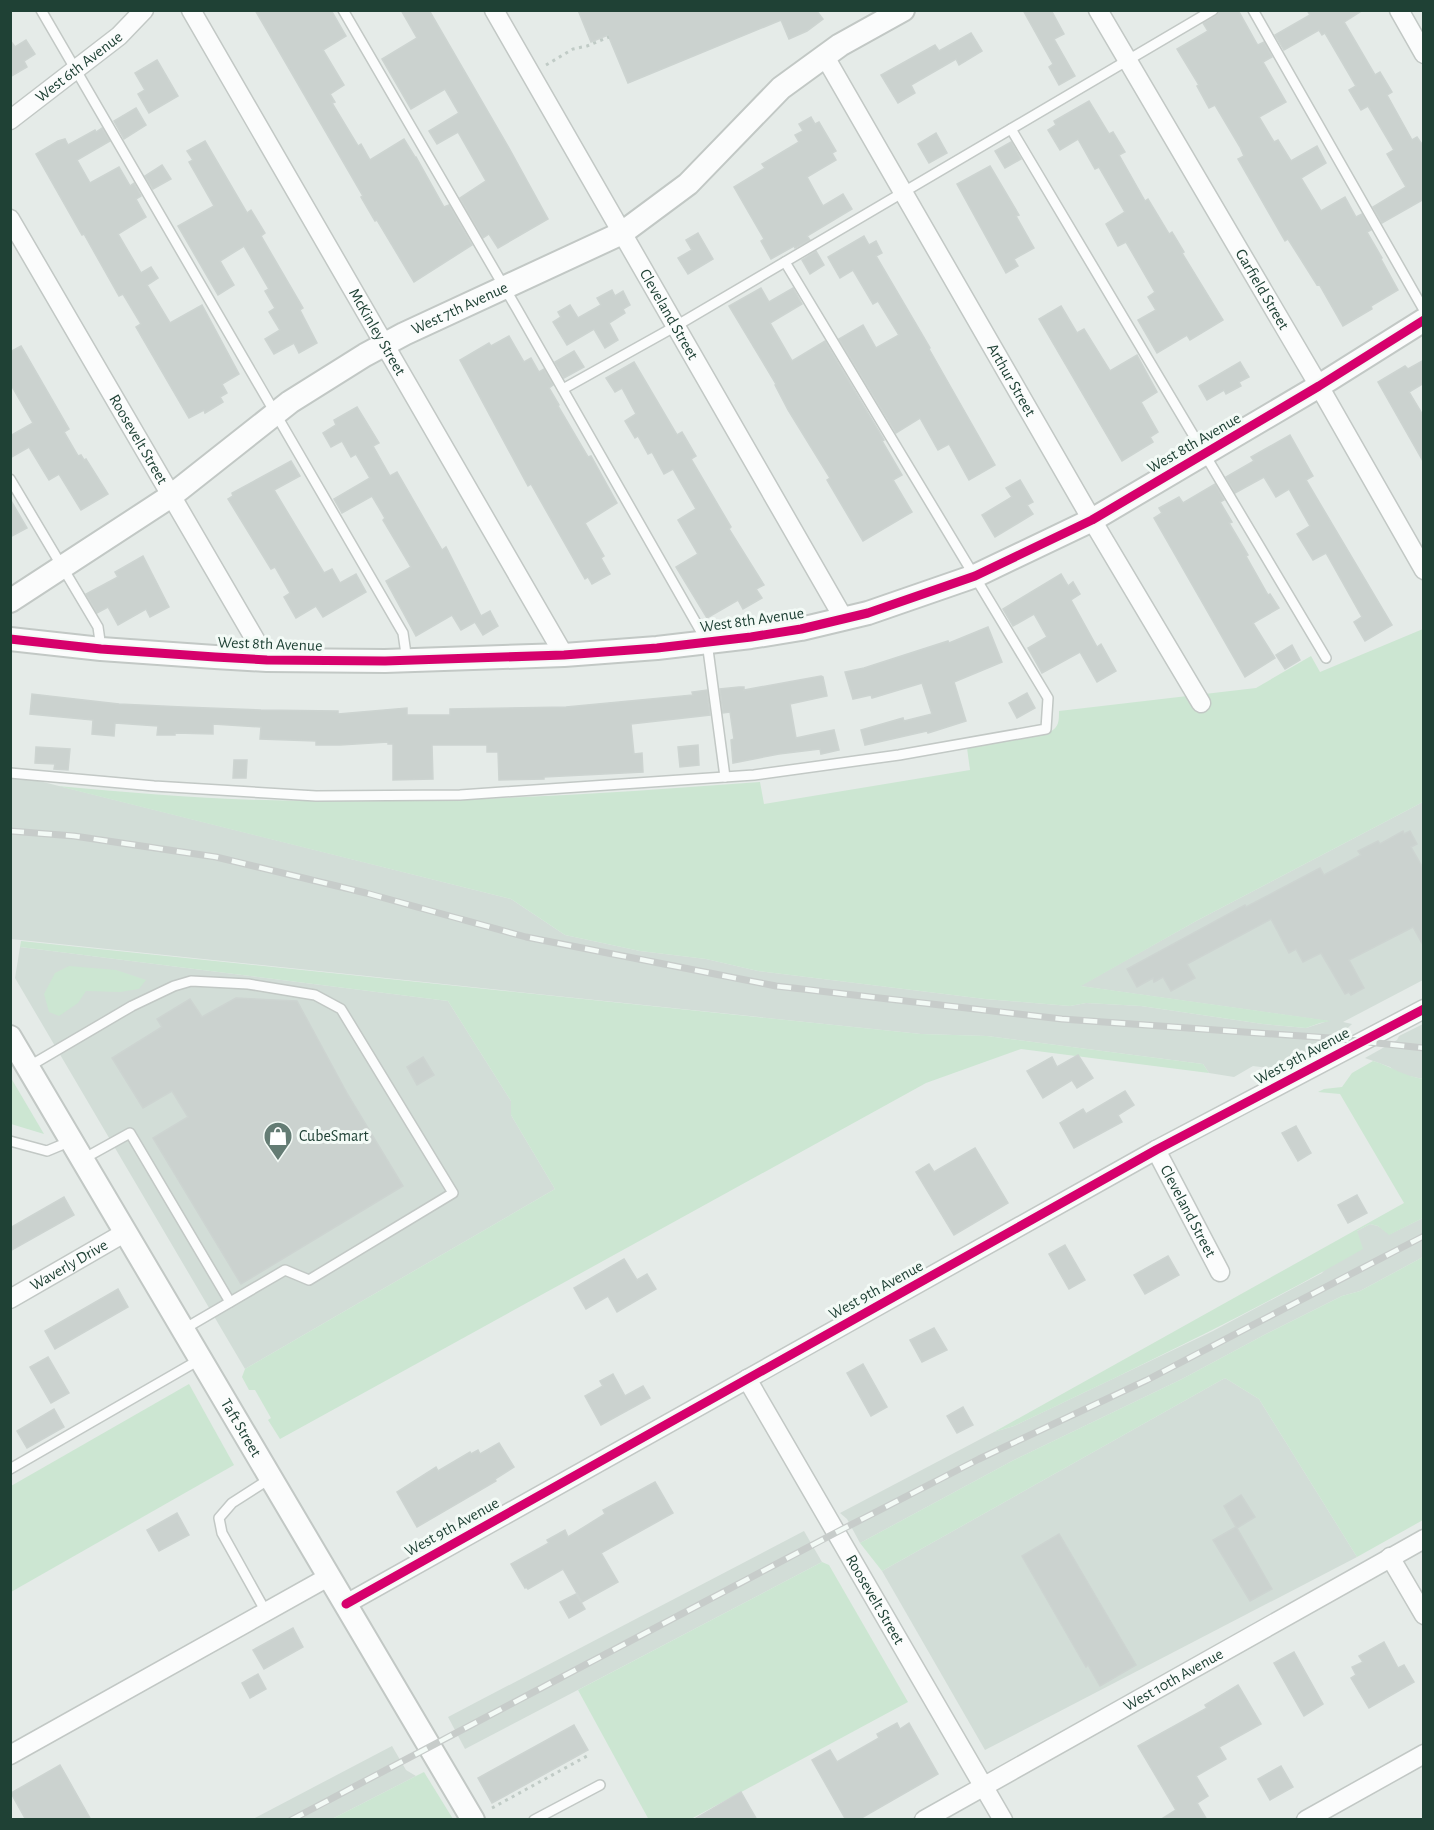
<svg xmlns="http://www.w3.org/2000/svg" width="1434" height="1830" viewBox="0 0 1434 1830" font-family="'Alegreya Sans',sans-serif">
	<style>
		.built { fill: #d2ddd7 }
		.green { fill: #cce6d2 }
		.building { fill: #cbd2cf; stroke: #cdd4d1; stroke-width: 1.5 }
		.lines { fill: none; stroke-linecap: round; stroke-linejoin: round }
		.service-casing { stroke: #c2c8c5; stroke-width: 12 }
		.minor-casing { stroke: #c2c8c5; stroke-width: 21 }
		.tertiary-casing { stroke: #c2c8c5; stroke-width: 26 }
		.path { stroke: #c0cbc6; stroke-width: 3; stroke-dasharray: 3 4.5; stroke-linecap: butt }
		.service { stroke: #fbfcfc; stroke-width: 9 }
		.minor { stroke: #fbfcfc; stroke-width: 18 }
		.tertiary { stroke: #fbfcfc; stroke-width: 22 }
		.rail-casing { stroke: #c7ccca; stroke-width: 7 }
		.rail { stroke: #f3faf6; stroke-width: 4.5; stroke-dasharray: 14; stroke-linecap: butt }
		.cycleway-casing { stroke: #f3faf6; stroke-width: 13 }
		.cycleway { stroke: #d6006c; stroke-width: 9 }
		.labels { text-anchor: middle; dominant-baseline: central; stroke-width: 6; stroke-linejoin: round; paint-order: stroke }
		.street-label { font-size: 16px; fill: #1f4135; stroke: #f3faf6 }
		.poi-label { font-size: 16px; fill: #1f4135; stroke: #f3faf6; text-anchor: start }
	</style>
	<rect width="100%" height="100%" fill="#e5ebe8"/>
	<g class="built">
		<polygon points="11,774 511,899 565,935 640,951 706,959 758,971 985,999 1070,1006 1086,1003 1141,1006 1263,1024 1306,1028 1328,1021 1080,986 1198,920 1423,802 1423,980 1343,1022 1352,1024 1334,1041 1318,1046 1295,1064 1282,1070 1253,1066 1234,1077 1209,1073 1203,1064 987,1036 921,1034 11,939"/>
		<polygon points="20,947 448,1001 511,1101 511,1115 555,1189 245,1369 15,978"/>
		<polygon points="1423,1024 1423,1079 1399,1074 1390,1067 1365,1058 1397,1040 1399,1036"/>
		<polygon points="1423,1218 1423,1257 1360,1291 1342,1296 1264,1335 1182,1379 1012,1461 860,1543 847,1519 840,1513 994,1432 1014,1426 1213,1331 1322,1273 1357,1231 1370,1224 1378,1226 1390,1234"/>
		<polygon points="1225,1378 1259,1399 1357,1557 985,1750 882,1571"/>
		<polygon points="804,1531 822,1562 465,1749 448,1717"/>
		<polygon points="392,1746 406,1770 416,1776 332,1819 251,1820"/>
	</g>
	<g class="green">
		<path d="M1423 629V802L1198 920 1081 986 1331 1021 1320 1023 1306 1028 1263 1024 1141 1006 1086 1003 1070 1006 985 999 758 971 706 959 640 951 565 935 511 899 58 786C144 794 231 801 316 801 465 803 612 793 760 782L764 804 970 770 967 748 1050 732C1059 727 1059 721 1059 711L1256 688 1311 656 1320 672Z"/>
		<polygon points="21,941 921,1034 987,1036 1203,1064 1209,1073 1021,1049 926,1083 280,1439 268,1420 271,1418 255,1390 249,1390 242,1377 245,1369 555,1189 511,1115 511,1101 448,1001 20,947"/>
		<polygon points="69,966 116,970 146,980 139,989 120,992 86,991 78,1003 59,1016 49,1012 44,994 55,973"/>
		<path d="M1373 1061C1393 1067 1403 1076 1423 1079V1218L1389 1235 1378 1226 1370 1224 1357 1231 1363 1249C1250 1314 1132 1370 1014 1426L994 1432 1404 1203 1340 1094 1318 1092 1324 1089 1342 1087 1352 1073Z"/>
		<polygon points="10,1078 11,1078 44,1134 11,1124"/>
		<polygon points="1423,1257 1423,1520 1357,1557 1259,1399 1225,1378 882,1571 860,1543 1012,1461 1182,1379 1264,1335 1342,1296 1360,1291"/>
		<polygon points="189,1384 234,1465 11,1592 11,1486"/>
		<polygon points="822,1562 829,1565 908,1702 691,1819 649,1820 578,1690"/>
		<polygon points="424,1772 453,1819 332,1819 416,1776"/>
	</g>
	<g class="building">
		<polygon points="255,10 331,10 346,36 323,50 344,85 330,94 335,102 332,103 358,146 361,144 370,160 404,139 415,157 416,157 444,207 449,205 472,245 414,282 377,220 375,221 361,197 363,196"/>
		<polygon points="401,10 429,10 509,148 548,219 498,248 489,234 483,238 460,198 486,181 458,132 437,144 429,131 459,113 445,89 411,109 382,59 417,38"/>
		<polygon points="578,10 816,10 823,19 807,31 789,39 781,20 628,83 608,35 591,42"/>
		<polygon points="1023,10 1051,10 1064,34 1054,39 1075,76 1059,85 1049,67 1053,64"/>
		<polygon points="1220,10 1238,10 1257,44 1258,45 1264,42 1272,57 1263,62 1286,102 1259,117 1274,142 1278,140 1291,161 1317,146 1326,163 1301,178 1321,211 1345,197 1356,217 1362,214 1371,230 1367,232 1382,258 1381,259 1398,290 1371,306 1372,309 1343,326 1319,284 1317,285 1288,239 1285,241 1238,159 1244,156 1240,147 1215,105 1209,108 1197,86 1199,85 1177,49 1208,31 1203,23 1217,15"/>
		<polygon points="1307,10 1363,10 1344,22 1375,75 1380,72 1392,92 1387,95 1412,140 1417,137 1424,147 1424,199 1382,223 1373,207 1406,187 1387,154 1394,150 1368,106 1361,110 1349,90 1356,86 1325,33 1322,35 1319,30 1284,50 1275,35 1310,15"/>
		<polygon points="971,33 982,51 959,65 956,59 911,85 915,93 898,103 881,75 935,45 939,51"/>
		<polygon points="10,40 15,47 26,40 35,54 24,61 27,67 10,77"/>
		<polygon points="157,60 178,96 149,113 138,94 145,90 135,73"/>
		<polygon points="1089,101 1109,134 1113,132 1125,152 1119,155 1145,201 1148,199 1169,234 1172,232 1184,252 1182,253 1223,320 1190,340 1187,335 1157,353 1138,320 1156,310 1148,297 1155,292 1126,242 1118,246 1106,224 1125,212 1099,167 1095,169 1078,139 1060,150 1048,130 1056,125 1054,121"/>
		<polygon points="136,108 146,125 124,139 114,121"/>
		<polygon points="811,117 815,124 819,122 836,151 832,153 836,160 807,177 823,206 843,194 852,209 807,236 810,240 795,248 794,246 771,259 761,241 764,239 734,187 765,168 762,164 799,142 795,135 803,131 799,124"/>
		<polygon points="102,128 110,141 77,160 90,183 119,167 130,186 134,183 141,196 136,199 146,217 118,234 141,273 151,267 158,278 147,285 170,323 202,305 239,374 222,384 227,393 220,397 223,402 205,413 204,410 189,418 136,327 141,324 123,294 119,296 84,234 82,235 36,154 58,141 65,139 68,145 95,130 96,132"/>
		<polygon points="936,133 947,153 929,163 918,144"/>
		<polygon points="205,141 247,213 251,210 265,233 261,236 303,308 300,310 317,343 299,353 294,343 274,354 265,339 280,330 269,312 275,308 265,291 269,289 244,246 220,261 234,285 218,295 178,226 214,206 189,162 193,160 187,151"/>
		<polygon points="1011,142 1021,159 1005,168 995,151"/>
		<polygon points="162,165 171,179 153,189 145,176"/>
		<polygon points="990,166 1019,215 1016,216 1034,248 1014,259 1018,266 1006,273 957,184"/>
		<polygon points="698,233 713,259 688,274 678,258 692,250 686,240"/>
		<polygon points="864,236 869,245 876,241 882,253 876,256 930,348 929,349 995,465 969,480 949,444 938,450 920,418 896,433 839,339 863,325 876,348 899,335 878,301 873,304 853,270 840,278 828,257"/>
		<polygon points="816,251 824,265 810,274 802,260"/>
		<polygon points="761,288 769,302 793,288 802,304 770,323 792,361 825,341 884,440 882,441 902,475 893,480 912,512 863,541 827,480 830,478 788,410 775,385 776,384 729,306"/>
		<polygon points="612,290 615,296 623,291 630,305 623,309 625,313 609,323 618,340 605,348 594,329 567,345 553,322 561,317 558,312 570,305 578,318 601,305 597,298"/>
		<polygon points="1061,306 1077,333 1084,329 1110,371 1137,355 1157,392 1141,402 1158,432 1150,437 1153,442 1122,461 1039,319"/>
		<polygon points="509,336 524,362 531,358 539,372 544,369 553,385 549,388 559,405 558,406 588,457 591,456 617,503 585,523 604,556 601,558 610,574 592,584 588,577 585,579 531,484 528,486 460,360 489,343 491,346"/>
		<polygon points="21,346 69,429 64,432 78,456 81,455 84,460 86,459 108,494 81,510 59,474 49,480 29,447 10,458 10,436 33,423 10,383 10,352"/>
		<polygon points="574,351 584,367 564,378 555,362"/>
		<polygon points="1424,360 1424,383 1409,392 1424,417 1424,463 1378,382 1405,366 1408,369"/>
		<polygon points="634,362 677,435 682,432 696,456 691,459 731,527 729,529 764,585 756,589 762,598 743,609 738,600 707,618 676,567 698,554 678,520 696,509 673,469 664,474 652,452 648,454 638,436 635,438 625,421 636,414 622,388 615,392 606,378"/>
		<polygon points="1240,362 1249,377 1239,382 1241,386 1226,394 1224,390 1207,400 1199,386"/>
		<polygon points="357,407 379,443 373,446 390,476 397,472 442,550 446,547 481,616 490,611 498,626 483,635 475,622 461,630 452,615 416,636 386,581 411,567 383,520 385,518 372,496 342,513 334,499 370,478 356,454 351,457 342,441 331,447 323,433 336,425 334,420"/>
		<polygon points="1290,435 1313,476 1306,480 1392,625 1365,641 1354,622 1362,617 1326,553 1313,560 1297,534 1310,526 1289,489 1276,497 1264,477 1235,493 1226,477 1254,461 1251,457"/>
		<polygon points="291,461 300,476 274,490 324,573 332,569 340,583 356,574 366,592 323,617 316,606 296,618 284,597 290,593 275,567 271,569 228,499 233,496 232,493"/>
		<polygon points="1020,480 1033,502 1027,505 1033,514 995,537 982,515 1012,497 1006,488"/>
		<polygon points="1215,484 1224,500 1220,502 1232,522 1229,523 1248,555 1246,556 1268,595 1270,594 1279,608 1253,623 1275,658 1245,677 1154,518 1162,513 1159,508 1179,497 1183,503"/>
		<polygon points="10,499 27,528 10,537"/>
		<polygon points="143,556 169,607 150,617 146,609 118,625 108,607 97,613 86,594 118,577 115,572"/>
		<polygon points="1061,574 1068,586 1073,582 1080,594 1071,600 1097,647 1101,644 1116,671 1097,682 1080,652 1042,673 1028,648 1047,637 1034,614 1013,626 1003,609"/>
		<polygon points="988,627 1002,662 954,682 966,721 928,733 927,731 865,745 861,730 903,718 904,721 932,714 922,683 872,698 871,695 853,699 845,672 864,668 948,641 949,643"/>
		<polygon points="1292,645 1300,660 1285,669 1276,655"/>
		<polygon points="821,676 823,677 827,696 790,704 796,738 834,730 839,750 821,754 820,749 779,754 733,763 731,740 734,739 730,712 723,713 720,689 739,687 744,687 744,690"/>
		<polygon points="707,690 710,715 631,724 634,754 642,753 643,772 544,777 544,779 499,780 498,752 487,752 487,745 432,745 433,779 393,780 393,744 388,744 388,742 340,745 316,745 316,741 260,739 261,727 213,724 213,734 175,733 175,735 157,735 158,726 115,723 114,736 92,734 93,720 30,714 32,694 119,704 183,707 261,710 338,711 338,714 407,708 407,715 450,715 450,709 566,707 693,695 692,692"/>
		<polygon points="1027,693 1035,708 1017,718 1009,703"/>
		<polygon points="698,745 699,765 680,767 678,747"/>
		<polygon points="36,747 70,749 68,770 54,769 55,764 35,763"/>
		<polygon points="234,760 247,760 246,778 233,778"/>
		<polygon points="1403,831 1404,834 1410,831 1417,844 1411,847 1424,870 1424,947 1413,927 1349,960 1364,988 1351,995 1349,992 1345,994 1321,953 1303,962 1296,949 1289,953 1271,919 1187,964 1195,978 1171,991 1163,977 1154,982 1153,978 1137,987 1127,969 1245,905 1246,907 1320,868 1324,875 1361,855 1358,851 1378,841 1380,844"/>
		<polygon points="236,998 297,1001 348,1095 403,1186 241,1284 153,1138 188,1117 172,1091 143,1108 112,1058 162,1027 157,1019 190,999 202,1017"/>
		<polygon points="1078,1055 1093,1078 1077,1088 1072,1080 1043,1098 1027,1071 1052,1057 1057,1067"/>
		<polygon points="423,1057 434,1075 417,1085 407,1067"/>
		<polygon points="1125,1091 1134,1105 1118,1115 1122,1122 1074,1148 1060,1123 1083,1109 1086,1114"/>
		<polygon points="1296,1126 1311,1153 1298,1161 1282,1133"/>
		<polygon points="975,1148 1008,1203 954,1235 916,1172 929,1164 934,1172"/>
		<polygon points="1357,1195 1367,1213 1348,1223 1338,1205"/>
		<polygon points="64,1197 74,1215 10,1251 10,1228"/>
		<polygon points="1065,1245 1085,1280 1069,1289 1049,1254"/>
		<polygon points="1168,1256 1179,1275 1145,1294 1134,1275"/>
		<polygon points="624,1259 637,1280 647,1274 656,1289 617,1312 608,1296 586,1309 574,1288"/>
		<polygon points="118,1289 128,1307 55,1349 45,1331"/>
		<polygon points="934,1328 947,1350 922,1362 910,1340"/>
		<polygon points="48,1357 69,1393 51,1403 30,1367"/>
		<polygon points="863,1364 887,1407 871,1416 847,1373"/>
		<polygon points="613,1374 625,1396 643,1386 650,1398 601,1425 585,1396 603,1386 600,1381"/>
		<polygon points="963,1407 973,1425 957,1433 947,1416"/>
		<polygon points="54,1409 64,1427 27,1448 17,1431"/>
		<polygon points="499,1443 514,1467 495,1479 496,1481 417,1527 397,1492 436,1467 438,1471 470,1452 471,1454 478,1450 480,1454"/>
		<polygon points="655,1482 673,1513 601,1553 618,1582 582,1602 563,1569 528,1589 526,1587 525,1588 511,1564 549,1543 547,1540 565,1530 568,1537 605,1514 603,1510"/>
		<polygon points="1241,1495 1255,1517 1237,1528 1272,1589 1250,1601 1213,1540 1236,1527 1224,1506"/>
		<polygon points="177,1513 189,1535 159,1551 147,1530"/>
		<polygon points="1059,1534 1136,1665 1100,1686 1088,1665 1086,1667 1022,1556"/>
		<polygon points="576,1594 585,1609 569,1618 560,1602"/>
		<polygon points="293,1628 303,1647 264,1669 253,1650"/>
		<polygon points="1384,1642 1398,1668 1404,1665 1414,1682 1369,1708 1351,1678 1356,1675 1352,1667 1363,1662 1359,1656"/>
		<polygon points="1294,1652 1323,1704 1304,1716 1274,1663"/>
		<polygon points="258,1674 266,1689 250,1698 242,1683"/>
		<polygon points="1238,1685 1261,1724 1219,1747 1226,1759 1196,1776 1208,1796 1197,1803 1207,1820 1160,1820 1176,1810 1138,1746 1207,1708 1205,1705"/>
		<polygon points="897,1723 900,1729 909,1723 938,1774 858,1820 846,1820 812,1760 830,1750 837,1762 879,1738 877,1734"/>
		<polygon points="574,1725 588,1750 492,1803 478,1778"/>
		<polygon points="60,1765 91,1820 26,1820 11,1793"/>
		<polygon points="1281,1766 1293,1787 1270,1800 1258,1779"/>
		<polygon points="741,1792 757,1820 693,1820"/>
	</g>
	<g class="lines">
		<g class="service-casing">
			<g id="service">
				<polyline points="41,10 403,633 407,661"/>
				<polyline points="343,10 517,309 707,642 725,777"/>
				<polyline points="1253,10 1424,310"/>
				<polyline points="1011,129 1326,658"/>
				<polyline points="563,389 676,326 1213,10"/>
				<polyline points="10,479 98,627 101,648"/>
				<polyline points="10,773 154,786 316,796 460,795 754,775 899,755 1046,729 1048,698 785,262"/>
				<polyline points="28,1067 132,1006 174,986 191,981 248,984 315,995 341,1009 453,1193 309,1280 285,1270 184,1329"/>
				<polyline points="10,1141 47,1151 71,1141"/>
				<polyline points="83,1159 130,1133 230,1302"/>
				<polyline points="10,1469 199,1360"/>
				<polyline points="266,1612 222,1533 219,1518 232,1503 271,1478"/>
				<polyline points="534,1820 600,1785"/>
			</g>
		</g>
		<g class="minor-casing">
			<g id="minor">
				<path id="s1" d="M191 10 564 655"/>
				<path id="s2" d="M494 10 844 619"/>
				<path id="s3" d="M1098 10 1319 386 1424 570"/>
				<polyline points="1399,10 1424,54"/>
				<path id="s4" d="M824 55 1092 520 1201 703"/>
				<path id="s5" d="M10 120 119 36 144 10"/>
				<path id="s6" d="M10 219 267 660"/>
				<path id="s7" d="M1156 1150 1220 1272"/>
				<path id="s8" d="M10 1299 126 1232"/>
				<path id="s9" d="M747 1379 1003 1820"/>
				<polyline points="1390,1557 1424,1615"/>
				<polyline points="346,1604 1156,1150 1424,1009"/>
				<polyline points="10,1755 330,1576"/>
				<path id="s10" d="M924 1820 1424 1539"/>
				<polyline points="1306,1820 1424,1754"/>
			</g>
		</g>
		<g class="tertiary-casing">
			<g id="tertiary">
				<path id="s11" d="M10 601 171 496 290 402 365 355 404 334 622 233 688 184 781 88 840 45 903 10"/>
				<polyline points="10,639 101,649 215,657 267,660 385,661 564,655 657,648 751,637 801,629 868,613 975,576 1092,520 1319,386 1424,320"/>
				<path id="s12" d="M10 1037 473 1820"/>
			</g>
		</g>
		<g class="path">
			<polyline points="546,65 573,49 587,46 609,37"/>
			<polyline points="492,1808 587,1756"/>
		</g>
		<use href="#service" class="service"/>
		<use href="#minor" class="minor"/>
		<use href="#tertiary" class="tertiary"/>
		<g class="rail-casing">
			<g id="rail">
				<polyline points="10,831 74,836 216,857 366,893 526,937 776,986 1062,1019 1330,1038 1424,1048"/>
				<polyline points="291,1820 837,1532 979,1459 1147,1380 1424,1236"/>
			</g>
		</g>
		<use href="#rail" class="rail"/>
		<g class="cycleway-casing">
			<g id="cycleway">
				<polyline points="10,639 101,649 215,657 267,660 385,661 564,655 657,648 751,637 801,629 868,613 975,576 1092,520 1319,386 1424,320"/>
				<polyline points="346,1604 1156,1150 1424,1009"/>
			</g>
		</g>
		<use href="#cycleway" class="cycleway"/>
	</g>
	<defs>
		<g id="shop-pin" transform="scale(1.5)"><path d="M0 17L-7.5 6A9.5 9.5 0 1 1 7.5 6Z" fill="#647c74" stroke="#f3faf6"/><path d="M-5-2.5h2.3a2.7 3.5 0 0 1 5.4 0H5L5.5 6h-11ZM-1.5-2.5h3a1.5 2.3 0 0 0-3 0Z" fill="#fff"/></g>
	</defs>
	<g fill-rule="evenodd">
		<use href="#shop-pin" x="278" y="1136"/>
	</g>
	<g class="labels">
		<g class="street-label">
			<text stroke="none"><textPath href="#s5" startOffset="87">West 6th Avenue</textPath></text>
			<text stroke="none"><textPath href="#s3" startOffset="324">Garfield Street</textPath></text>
			<text stroke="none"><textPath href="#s11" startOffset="538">West 7th Avenue</textPath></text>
			<text stroke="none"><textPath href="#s2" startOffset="351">Cleveland Street</textPath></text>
			<text stroke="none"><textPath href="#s1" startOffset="372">McKinley Street</textPath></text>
			<text stroke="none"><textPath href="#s4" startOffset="375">Arthur Street</textPath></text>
			<text stroke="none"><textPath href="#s6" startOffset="255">Roosevelt Street</textPath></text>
			<text transform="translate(1194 443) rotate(-30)">West 8th Avenue</text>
			<text transform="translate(752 620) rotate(-8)">West 8th Avenue</text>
			<text transform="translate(270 644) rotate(2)">West 8th Avenue</text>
			<text transform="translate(1302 1056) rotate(-28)">West 9th Avenue</text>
			<text stroke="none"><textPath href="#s7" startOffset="69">Cleveland Street</textPath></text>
			<text stroke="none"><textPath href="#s8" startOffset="68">Waverly Drive</textPath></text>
			<text transform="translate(876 1290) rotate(-29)">West 9th Avenue</text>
			<text stroke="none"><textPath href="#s12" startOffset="454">Taft Street</textPath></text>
			<text transform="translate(452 1527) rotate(-29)">West 9th Avenue</text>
			<text stroke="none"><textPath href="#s9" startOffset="255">Roosevelt Street</textPath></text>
			<text stroke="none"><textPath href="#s10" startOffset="286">West 10th Avenue</textPath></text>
		</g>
		<g class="poi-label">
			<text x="299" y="1136">CubeSmart</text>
		</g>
	</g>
	<rect width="1434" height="1830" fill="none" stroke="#1f4135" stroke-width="24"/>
</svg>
